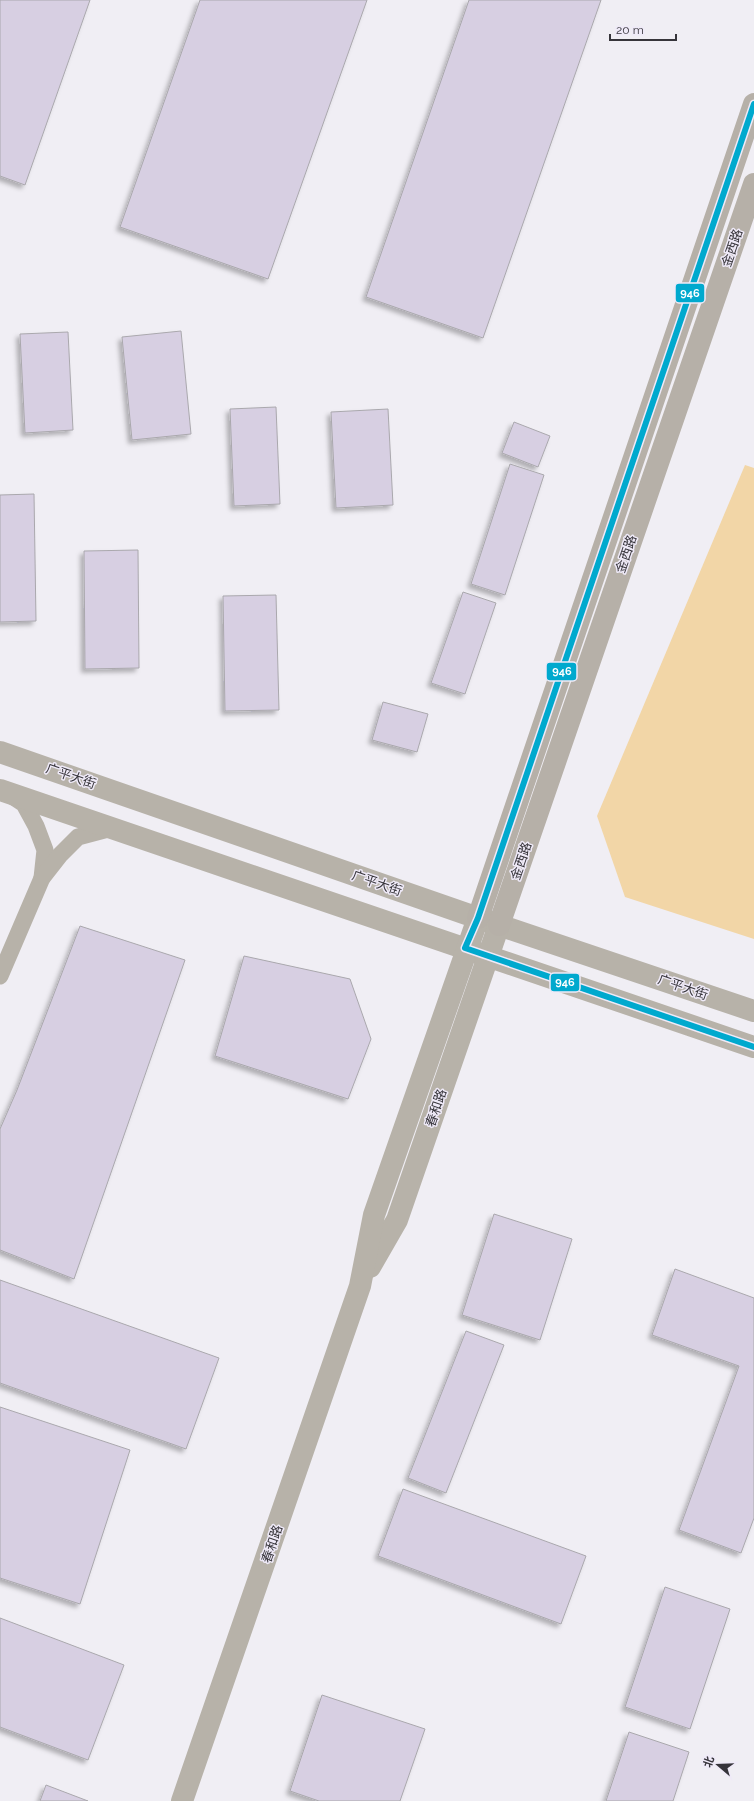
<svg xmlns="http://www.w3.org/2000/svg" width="754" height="1801" viewBox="0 0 754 1801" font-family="Raleway,'Noto Sans SC',sans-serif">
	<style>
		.green { fill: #f2d6a7 }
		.building { fill: #d7cfe2; stroke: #aaa8ad; filter: url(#shadow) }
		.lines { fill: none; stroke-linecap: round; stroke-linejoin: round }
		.minor { stroke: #b7b2a9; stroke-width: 17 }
		.tertiary { stroke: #b7b2a9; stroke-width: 22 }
		.secondary { stroke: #b6b0a8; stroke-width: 22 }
		.bus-1-casing { stroke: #efeaf8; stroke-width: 9 }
		.bus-1 { stroke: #00a9ce; stroke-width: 6 }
		.labels { text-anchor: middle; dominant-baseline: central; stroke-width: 3; stroke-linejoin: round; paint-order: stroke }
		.street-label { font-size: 13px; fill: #36343a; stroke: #efeaf8 }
		.line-badge { stroke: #efeaf8; stroke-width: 1.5 }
		.badge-label { font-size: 11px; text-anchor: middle; font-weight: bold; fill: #fff }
	</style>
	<defs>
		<filter id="shadow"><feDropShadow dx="-3.5" dy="3.5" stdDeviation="2" flood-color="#0004"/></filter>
	</defs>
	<rect width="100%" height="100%" fill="#f0eef4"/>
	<polygon class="green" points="745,465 754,468 754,939 625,897 597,816"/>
	<g class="building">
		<polygon points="0,0 90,0 25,185 0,176"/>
		<polygon points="200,0 367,0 268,279 120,227"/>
		<polygon points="469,0 601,0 483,338 366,297"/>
		<polygon points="181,331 191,434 132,440 122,337"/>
		<polygon points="68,332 73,430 25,433 20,334"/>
		<polygon points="276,407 280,504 234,506 230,409"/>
		<polygon points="388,409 393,505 336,508 331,412"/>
		<polygon points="514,422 550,436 538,467 502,453"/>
		<polygon points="510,464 544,475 505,595 471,584"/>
		<polygon points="34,494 36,621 0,622 0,495"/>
		<polygon points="138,550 139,668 85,669 84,551"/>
		<polygon points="463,592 496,603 465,694 431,683"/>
		<polygon points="276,595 279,710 225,711 223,596"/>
		<polygon points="383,702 428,714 417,752 372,740"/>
		<polygon points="80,926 185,960 74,1279 0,1250 0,1129 17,1090"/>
		<polygon points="244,956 350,979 371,1039 348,1099 215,1056"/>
		<polygon points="494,1214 572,1239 540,1340 462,1315"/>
		<polygon points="675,1269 754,1298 754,1518 741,1553 679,1530 739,1366 652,1335"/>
		<polygon points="0,1280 219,1358 186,1449 0,1383"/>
		<polygon points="466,1331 504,1345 446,1493 408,1478"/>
		<polygon points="0,1407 130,1450 80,1604 0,1578"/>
		<polygon points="403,1489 586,1556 561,1624 378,1556"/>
		<polygon points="665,1587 730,1609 690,1729 625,1707"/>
		<polygon points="0,1618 124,1665 88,1760 0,1727"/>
		<polygon points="322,1695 425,1729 400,1801 319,1801 290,1791"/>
		<polygon points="629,1732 689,1752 673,1801 606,1801"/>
		<polygon points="46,1785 88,1801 40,1801"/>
	</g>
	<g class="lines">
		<g class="minor">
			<polyline points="12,796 24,804 36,826 45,850 42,878"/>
			<polyline points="0,976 42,878 60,855 78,837 112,828"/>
		</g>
		<g class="tertiary">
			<polyline points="0,752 478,918 754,1011"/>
			<polyline points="0,790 754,1047"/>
			<polyline points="370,1267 397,1220 499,925"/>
			<polyline points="182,1801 360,1286 374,1215 478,918"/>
		</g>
		<g class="secondary">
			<polyline points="478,918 754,104"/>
			<polyline points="499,925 754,184"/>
		</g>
		<g class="bus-1-casing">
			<polyline id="bus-1" points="754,104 478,918 465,948 754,1047"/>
		</g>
		<use href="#bus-1" class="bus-1"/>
	</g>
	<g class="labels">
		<g class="street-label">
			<text transform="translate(732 248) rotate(-71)">金西路</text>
			<text transform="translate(626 554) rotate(-71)">金西路</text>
			<text transform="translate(71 776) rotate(19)">广平大街</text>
			<text transform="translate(521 861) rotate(-71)">金西路</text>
			<text transform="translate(377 883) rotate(19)">广平大街</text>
			<text transform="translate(683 987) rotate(19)">广平大街</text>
			<text transform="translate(436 1108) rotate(-71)">春和路</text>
			<text transform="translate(272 1544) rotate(-71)">春和路</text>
		</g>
	</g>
	<g class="line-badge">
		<rect x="675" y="283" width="30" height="20" rx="4" fill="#00a9ce"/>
		<rect x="546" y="662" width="31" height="19" rx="4" fill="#00a9ce"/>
		<rect x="550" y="973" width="30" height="19" rx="4" fill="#00a9ce"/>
	</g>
	<g class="badge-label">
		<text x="690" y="297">946</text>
		<text x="562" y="675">946</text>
		<text x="565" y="986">946</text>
	</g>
	<g transform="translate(718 1765) rotate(289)" stroke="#efeaf8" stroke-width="3" paint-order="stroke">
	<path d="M0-3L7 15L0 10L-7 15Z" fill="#36343a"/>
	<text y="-6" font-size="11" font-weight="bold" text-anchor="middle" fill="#36343a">北</text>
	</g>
	<path d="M610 34v6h66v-6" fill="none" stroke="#36343a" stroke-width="2"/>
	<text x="616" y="34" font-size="12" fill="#36343a" stroke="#efeaf8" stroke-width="3" paint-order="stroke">20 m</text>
</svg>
